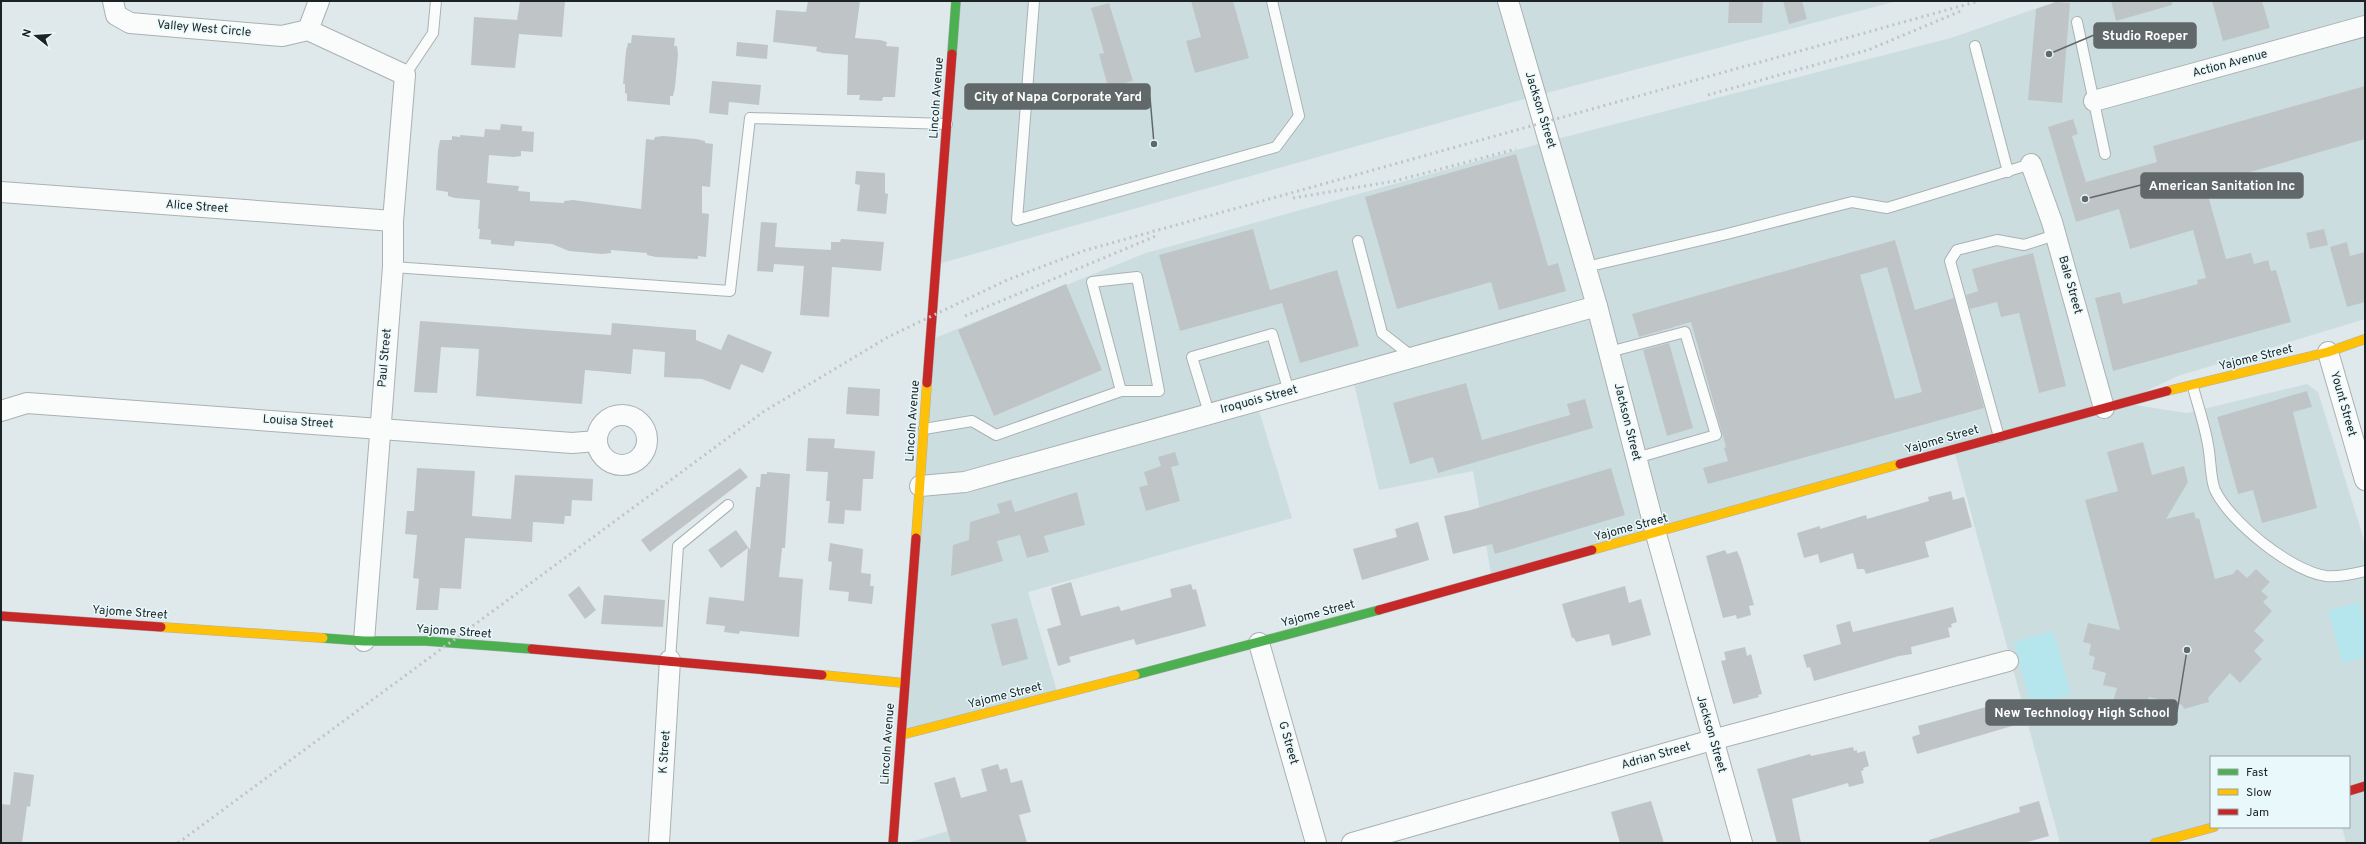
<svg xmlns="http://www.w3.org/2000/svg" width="2366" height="844" viewBox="0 0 2366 844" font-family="Overpass,sans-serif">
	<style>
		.built { fill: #ccdde0 }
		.green { fill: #b5e6ed }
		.building { fill: #bfc5c7; fill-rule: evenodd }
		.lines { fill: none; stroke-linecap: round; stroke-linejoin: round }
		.lane-casing { stroke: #aab1b2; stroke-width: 12 }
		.street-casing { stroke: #aab1b2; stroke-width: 22 }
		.fast-casing { stroke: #aab1b2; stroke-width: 10 }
		.slow-casing { stroke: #aab1b2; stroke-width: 10 }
		.jam-casing { stroke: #aab1b2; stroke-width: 10 }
		.lane { stroke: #fafcfc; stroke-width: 10 }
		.street { stroke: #fafcfc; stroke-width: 20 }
		.fast { stroke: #4caf50; stroke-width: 9 }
		.slow { stroke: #ffc107; stroke-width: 9 }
		.jam { stroke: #c62828; stroke-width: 9 }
		.rail { stroke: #c1c4c5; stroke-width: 3; stroke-dasharray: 2 4; stroke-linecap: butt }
		.labels { text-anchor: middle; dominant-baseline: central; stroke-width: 3; stroke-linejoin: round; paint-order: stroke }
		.street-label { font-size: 12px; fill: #1d2324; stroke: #e9f9fb }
		.leader { fill: none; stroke: #616869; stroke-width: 1.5 }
		.callout-dot { fill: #616869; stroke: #e9f9fb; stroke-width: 1.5 }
		.callout { fill: #616869; stroke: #616869; stroke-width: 1.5 }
		.callout-label { font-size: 13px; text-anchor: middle; font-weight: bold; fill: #fff }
	</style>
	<rect width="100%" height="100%" fill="#dfe8ea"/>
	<g class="built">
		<polygon points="956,1 1897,1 1535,96 938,264"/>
		<polygon points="2058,1 2365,1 2365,319 2178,376 2121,403 2187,413 2307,384 2318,392 2365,543 2365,843 2346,843 2342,827 2349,827 2349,757 2211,757 2211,827 2155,843 2060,843 1954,450 1492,579 1473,471 1379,490 1352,375 1256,401 1292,518 1028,592 1058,695 901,735 930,340 1146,253 1549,141 1951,38"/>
		<polygon points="979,822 985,843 907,843"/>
	</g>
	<g class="green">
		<polygon points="2359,602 2365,624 2365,657 2343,663 2328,611"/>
		<polygon points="2053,631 2071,694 2031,705 2014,642"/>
	</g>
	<g class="building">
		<polygon points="520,1 565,1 562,37 519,34 515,68 471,65 474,17 517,20"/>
		<polygon points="808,1 860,1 855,38 880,40 887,42 886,46 899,47 895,97 883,97 882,101 859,100 860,95 847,95 848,55 823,53 816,51 817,47 773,42 776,10 806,12"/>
		<polygon points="1191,1 1233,1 1249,58 1195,73 1186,41 1201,37"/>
		<polygon points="1729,1 1763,1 1762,23 1728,23"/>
		<polygon points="1783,1 1802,1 1807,19 1789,24"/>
		<polygon points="2111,1 2172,1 2172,5 2116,21"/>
		<polygon points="2212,1 2262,1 2270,28 2223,41"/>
		<polygon points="2056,2 2070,3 2062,103 2028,100 2036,9"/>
		<polygon points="1109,3 1133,81 1108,87 1099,54 1104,53 1091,8"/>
		<polygon points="632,35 675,38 674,46 677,46 678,55 675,87 673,96 670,96 670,105 627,101 627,94 625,93 625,84 623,84 626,51 628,43 631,43"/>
		<polygon points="737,42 768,45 767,59 736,56"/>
		<polygon points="712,81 761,85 759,105 729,102 728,115 709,113"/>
		<polygon points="2365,86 2365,139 2205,185 2226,259 2251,253 2254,264 2268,260 2271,271 2276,270 2291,322 2113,371 2095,298 2120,292 2123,304 2198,284 2197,280 2206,278 2193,230 2130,249 2119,209 2076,222 2048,127 2073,119 2078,134 2072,136 2086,182 2157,162 2153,146"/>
		<polygon points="501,124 522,126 522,131 534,132 533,152 521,151 521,156 513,157 489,155 487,183 519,186 518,191 530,192 530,201 564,203 564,201 573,200 641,209 646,139 654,140 655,137 663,136 696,139 705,141 705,143 713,144 710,187 702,186 702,213 709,214 706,257 698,256 698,259 656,257 647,255 647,253 611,250 611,253 602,254 569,251 552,244 515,241 514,246 491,244 491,240 479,239 480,229 478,229 480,200 455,198 448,196 448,192 436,190 438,150 440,140 452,140 452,136 460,137 460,135 484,137 485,129 500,130"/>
		<polygon points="1516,154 1548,266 1558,263 1566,291 1499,310 1491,282 1397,309 1365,197"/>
		<polygon points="856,171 885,173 885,193 888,194 886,214 857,211 860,185 855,184"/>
		<polygon points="761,222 777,223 775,247 831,250 831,242 840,242 841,239 884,242 881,271 832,267 829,317 800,315 804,266 774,264 773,272 757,271"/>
		<polygon points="1253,229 1270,290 1337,270 1359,346 1300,363 1282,303 1180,331 1159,255"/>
		<polygon points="2324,229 2328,245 2310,249 2306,233"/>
		<path d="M1895 240 1915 310 1954 298 1984 408 1708 484 1703 468 1728 461 1724 448 1726 447 1691 322 1639 337 1632 314ZM1887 267 1922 392 1895 399 1860 275Z"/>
		<polygon points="2347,242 2350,256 2365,252 2365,302 2347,307 2330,247"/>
		<polygon points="2033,253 2066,386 2039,393 2019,313 2001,317 1997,302 1970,309 1966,295 1978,291 1972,269"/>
		<polygon points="1066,284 1102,370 994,416 958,330"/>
		<polygon points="420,321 611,335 612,323 696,330 696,340 721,350 728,334 772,352 763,373 741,364 730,390 702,379 664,377 665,352 633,349 631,374 585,370 582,404 476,396 479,349 441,347 437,393 414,392"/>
		<polygon points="1669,343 1693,428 1667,436 1643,350"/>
		<polygon points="1466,383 1482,440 1570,415 1567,404 1585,399 1593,428 1438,473 1433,457 1410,464 1393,403"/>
		<polygon points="848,387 880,389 879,416 846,414"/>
		<polygon points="2307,391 2312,407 2293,412 2317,508 2262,523 2253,490 2238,494 2217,417"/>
		<polygon points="808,438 835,439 834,448 875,451 873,479 863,479 861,511 845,510 844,524 828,523 830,501 826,501 828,472 806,471"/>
		<polygon points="2143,442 2152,475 2184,466 2188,482 2166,519 2194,512 2196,519 2199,518 2215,579 2233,574 2237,569 2247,578 2256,569 2270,582 2261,591 2268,597 2263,602 2272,611 2254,631 2264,640 2254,651 2262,659 2240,683 2230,673 2208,698 2209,702 2184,709 2182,705 2149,697 2146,709 2113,702 2117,688 2103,685 2106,673 2092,669 2095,657 2089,655 2091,644 2083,642 2088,623 2120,630 2085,500 2118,491 2107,452"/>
		<polygon points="1175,452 1179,465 1171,467 1180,501 1146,511 1139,487 1148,485 1144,472 1161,466 1158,457"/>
		<polygon points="417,468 475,471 472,516 511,519 515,475 593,479 592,501 572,500 571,516 565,516 564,524 533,522 532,542 465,538 461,589 440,588 438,610 416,610 419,579 413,578 417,535 405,534 407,511 414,511"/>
		<polygon points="740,468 748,477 650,552 641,540"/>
		<polygon points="1611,468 1625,515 1495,554 1492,544 1453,554 1444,516 1471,510"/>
		<polygon points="767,472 790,474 785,548 782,548 779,577 803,579 799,637 740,631 739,634 724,632 725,626 706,624 709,597 744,601 748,548 721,568 708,550 736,530 750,550 756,487 760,487 761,474 767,474"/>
		<polygon points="1951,491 1953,500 1964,497 1972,527 1925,542 1929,557 1866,574 1864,569 1857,569 1853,553 1820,563 1818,554 1804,558 1797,533 1820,526 1820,529 1866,515 1867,519 1929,501 1928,497"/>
		<polygon points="1077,492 1085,525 1044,536 1049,552 1027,558 1020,535 997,541 1003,561 951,576 953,545 969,540 970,522 1000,513 997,504 1011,500 1015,512"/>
		<polygon points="1418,522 1429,560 1362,580 1353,549 1397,537 1395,529"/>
		<polygon points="830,543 863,549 861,573 871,574 870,586 874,586 872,604 848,601 849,592 829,590 832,562 828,561"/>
		<polygon points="1725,550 1727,554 1737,551 1741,560 1754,605 1749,606 1751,615 1737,619 1736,615 1723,618 1706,556"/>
		<polygon points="1071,582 1081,616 1119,606 1121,611 1172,597 1170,589 1191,584 1193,590 1196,589 1206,626 1136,645 1134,639 1069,657 1071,662 1058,666 1047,629 1061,625 1051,588"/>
		<polygon points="579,586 596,610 585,619 568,595"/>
		<polygon points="1625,586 1629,603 1641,599 1651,635 1612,646 1609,634 1576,642 1574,638 1572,638 1562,604"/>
		<polygon points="604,595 665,600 663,627 601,624"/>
		<polygon points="1953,607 1957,622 1951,624 1952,627 1948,628 1950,637 1911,647 1912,654 1899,656 1814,681 1810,667 1807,668 1803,655 1841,644 1836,625 1850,621 1853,632"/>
		<polygon points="1017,618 1028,659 1002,666 991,624"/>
		<polygon points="1745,647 1747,656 1751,654 1762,694 1758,695 1759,697 1733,704 1721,661 1726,660 1724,652"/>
		<polygon points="2011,700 2013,707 2017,706 2017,709 2025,707 2029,721 1917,754 1912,737 1920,734 1918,726"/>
		<polygon points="1853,747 1854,751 1857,750 1857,753 1865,751 1869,766 1863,768 1864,770 1861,771 1864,783 1849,787 1848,783 1792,799 1801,843 1777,843 1757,769 1810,754 1811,756"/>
		<polygon points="998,764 1000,770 1007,768 1011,783 1022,780 1031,812 1019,815 1027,843 951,843 934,783 955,777 961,798 987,791 981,769"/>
		<polygon points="14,772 34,775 30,807 27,806 22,843 1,843 1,804 10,805"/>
		<polygon points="1651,801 1664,843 1620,843 1611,812"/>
		<polygon points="2039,801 2049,836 2024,843 1929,843 1929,840 2020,812 2019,807"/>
	</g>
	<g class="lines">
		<g class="lane-casing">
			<g id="lane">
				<polyline points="1034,1 1017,220 1276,147 1299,116 1272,1"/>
				<polyline points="2077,22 2105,154"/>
				<polyline points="1975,46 2008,172"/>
				<polyline points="405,75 433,33 436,1"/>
				<polyline points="1358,241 1382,333 1414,358"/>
				<polyline points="393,267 730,291 750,118 947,124"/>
				<polyline points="1586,267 1727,234 1852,202 1887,208 2031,164"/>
				<polyline points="1609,352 1685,332 1716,435 1636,458"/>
				<path d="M2193 387C2198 406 2205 426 2208 445 2211 459 2210 478 2215 490 2230 522 2291 571 2326 576 2338 577 2353 574 2365 571"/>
				<polyline points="1209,413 1192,357 1272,334 1289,392"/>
				<polyline points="924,429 972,421 996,435 1121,391 1092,282 1137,277 1159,391 1121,391"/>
				<polyline points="1999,437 1950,261 1957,250 1997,240 2024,245 2055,235"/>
				<polyline points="670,660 678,546 728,505"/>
			</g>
		</g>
		<g class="street-casing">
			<g id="street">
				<polyline points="113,1 116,15 130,23 282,36 308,30 405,75 393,221 393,267 364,641"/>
				<polyline points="1508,1 1597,306 1656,534 1742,843"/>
				<polyline points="308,30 319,1"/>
				<polyline points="2094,101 2365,26"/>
				<polyline points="2031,164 2052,222 2104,408"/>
				<polyline points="1,192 393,221"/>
				<polyline points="2328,352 2365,480"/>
				<polyline points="1,411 27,403 572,443 597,441"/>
				<circle cx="622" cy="440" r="25"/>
				<polyline points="920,486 965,482 1597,306"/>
				<polyline points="1259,643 1316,843"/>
				<polyline points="659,843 670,660"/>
				<polyline points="1352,843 1712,740 2008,661"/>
			</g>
		</g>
		<g class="fast-casing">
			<g id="fast">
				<polyline points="952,54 956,1"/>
				<polyline points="323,638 364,641 426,641 532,649"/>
				<polyline points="1135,675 1379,610"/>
			</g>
		</g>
		<g class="slow-casing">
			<g id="slow">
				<polyline points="2167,391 2328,352 2365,339"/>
				<polyline points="916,538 927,383"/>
				<polyline points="1592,550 1900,464"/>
				<polyline points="161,627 323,638"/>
				<polyline points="822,675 904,683"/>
				<polyline points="901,735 1135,675"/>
				<polyline points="2155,843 2214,827"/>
			</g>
		</g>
		<g class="jam-casing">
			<g id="jam">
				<polyline points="927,383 952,54"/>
				<polyline points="1900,464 2167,391"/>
				<polyline points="1379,610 1592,550"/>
				<polyline points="1,616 161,627"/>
				<polyline points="532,649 822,675"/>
				<polyline points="2349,791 2365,786"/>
				<polyline points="893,843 916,538"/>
			</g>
		</g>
		<use href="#lane" class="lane"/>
		<use href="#street" class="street"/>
		<use href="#fast" class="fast"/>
		<use href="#slow" class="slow"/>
		<use href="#jam" class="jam"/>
		<g class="rail">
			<polyline points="1708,95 1868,50 1961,11"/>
			<polyline points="1293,198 1395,181 1516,149"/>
			<polyline points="965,316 1156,236"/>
			<polyline points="178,843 763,412 888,337 1007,280 1083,251 1979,1"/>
		</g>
	</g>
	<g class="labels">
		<g class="street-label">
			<text transform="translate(204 29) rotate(5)">Valley West Circle</text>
			<text transform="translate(2230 64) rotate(-15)">Action Avenue</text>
			<text transform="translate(937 98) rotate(-86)">Lincoln Avenue</text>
			<text transform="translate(1540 110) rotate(73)">Jackson Street</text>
			<text transform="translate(197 207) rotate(4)">Alice Street</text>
			<text transform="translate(2070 285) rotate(74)">Bale Street</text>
			<text transform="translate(385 358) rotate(-85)">Paul Street</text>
			<text transform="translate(2256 358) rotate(-14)">Yajome Street</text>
			<text transform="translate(1259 400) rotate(-15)">Iroquois Street</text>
			<text transform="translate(2343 404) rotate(74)">Yount Street</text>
			<text transform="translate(913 421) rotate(-86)">Lincoln Avenue</text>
			<text transform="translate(298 422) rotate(4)">Louisa Street</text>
			<text transform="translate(1627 422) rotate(76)">Jackson Street</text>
			<text transform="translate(1942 440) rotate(-16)">Yajome Street</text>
			<text transform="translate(1631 528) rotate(-15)">Yajome Street</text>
			<text transform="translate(130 613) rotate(4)">Yajome Street</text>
			<text transform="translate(1318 614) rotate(-15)">Yajome Street</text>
			<text transform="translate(454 632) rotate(4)">Yajome Street</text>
			<text transform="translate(1005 696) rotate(-14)">Yajome Street</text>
			<text transform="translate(1711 734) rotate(74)">Jackson Street</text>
			<text transform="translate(1288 743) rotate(74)">G Street</text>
			<text transform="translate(888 744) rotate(-86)">Lincoln Avenue</text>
			<text transform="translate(665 752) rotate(-86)">K Street</text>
			<text transform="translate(1656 756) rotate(-16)">Adrian Street</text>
		</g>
	</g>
	<path class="leader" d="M2049 54L2094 35M1154 144L1150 97M2085 199L2141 185M2187 650L2177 712"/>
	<g class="callout-dot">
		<circle cx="2049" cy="54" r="4"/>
		<circle cx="1154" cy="144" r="4"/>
		<circle cx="2085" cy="199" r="4"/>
		<circle cx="2187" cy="650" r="4"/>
	</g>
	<g class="callout">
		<rect x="2094" y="23" width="102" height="25" rx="4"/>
		<rect x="965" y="84" width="185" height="25" rx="4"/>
		<rect x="2141" y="173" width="162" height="25" rx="4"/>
		<rect x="1986" y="700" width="191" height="25" rx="4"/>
	</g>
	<g class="callout-label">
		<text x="2145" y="40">Studio Roeper</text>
		<text x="1058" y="101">City of Napa Corporate Yard</text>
		<text x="2222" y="190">American Sanitation Inc</text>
		<text x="2082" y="717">New Technology High School</text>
	</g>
	<rect width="2366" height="844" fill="none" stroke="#1d2324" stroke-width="4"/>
	<rect x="2210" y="756" width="140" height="72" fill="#e9f9fb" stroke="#97a3a5"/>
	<rect x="2218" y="769" width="20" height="6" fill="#4caf50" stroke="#97a3a5"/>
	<text x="2246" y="776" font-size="12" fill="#1d2324">Fast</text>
	<rect x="2218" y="789" width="20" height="6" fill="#ffc107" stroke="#97a3a5"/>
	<text x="2246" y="796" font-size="12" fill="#1d2324">Slow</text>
	<rect x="2218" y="809" width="20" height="6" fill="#c62828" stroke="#97a3a5"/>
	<text x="2246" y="816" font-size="12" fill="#1d2324">Jam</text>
	<g transform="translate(36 36) rotate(287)" stroke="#e9f9fb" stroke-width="3" paint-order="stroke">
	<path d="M0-3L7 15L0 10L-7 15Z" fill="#1d2324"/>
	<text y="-6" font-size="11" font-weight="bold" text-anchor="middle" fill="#1d2324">N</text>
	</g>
</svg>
